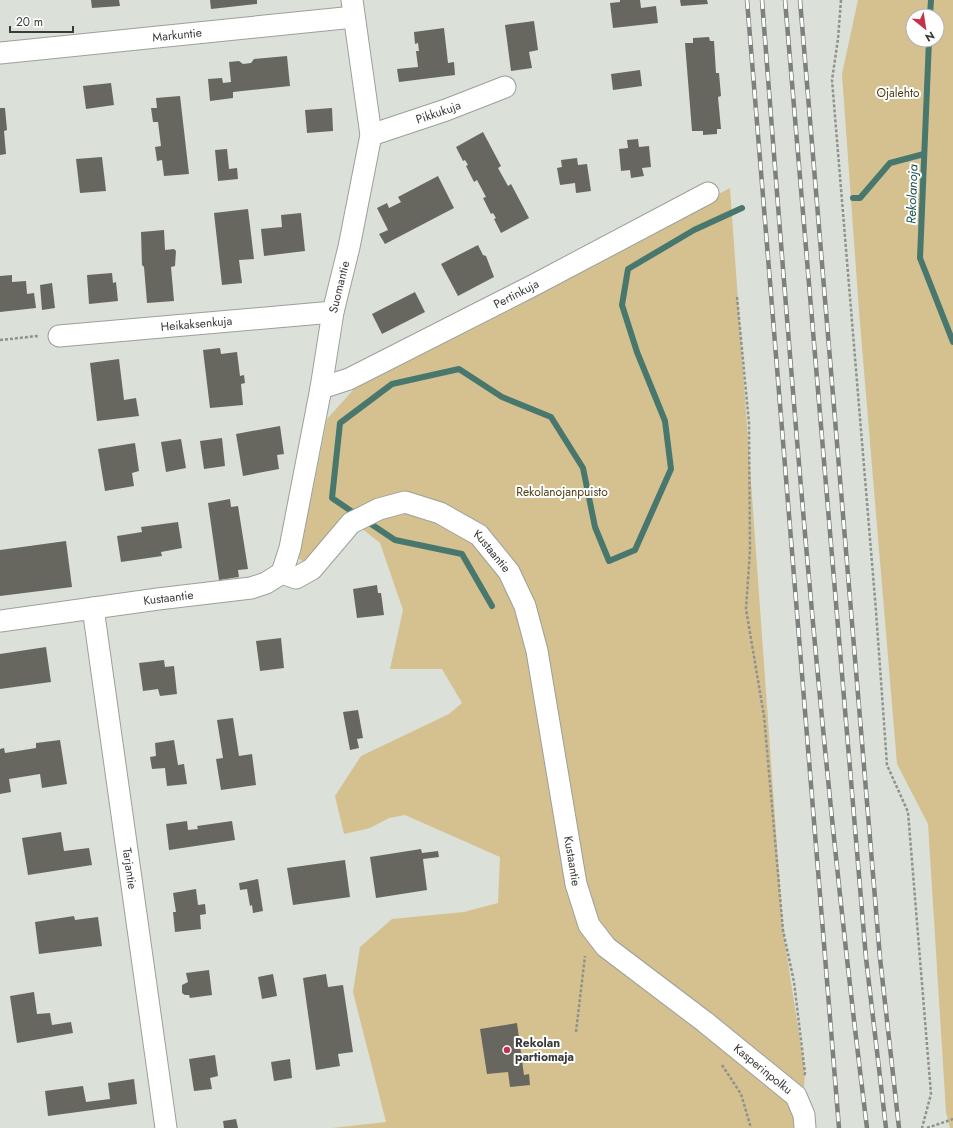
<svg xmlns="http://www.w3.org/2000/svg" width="953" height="1128" viewBox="0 0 953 1128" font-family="Jost,sans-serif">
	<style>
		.green { fill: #d5c090; fill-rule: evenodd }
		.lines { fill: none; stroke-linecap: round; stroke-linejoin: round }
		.stream { stroke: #48776e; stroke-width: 6 }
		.building { fill: #67675f }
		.street-casing { stroke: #9ba098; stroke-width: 23 }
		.path { stroke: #8f928d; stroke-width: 2.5; stroke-dasharray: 3 2; stroke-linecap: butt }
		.street { stroke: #fff; stroke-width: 21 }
		.rail-casing { stroke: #7d807b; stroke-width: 4.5 }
		.rail { stroke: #fff; stroke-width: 3; stroke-dasharray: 9; stroke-linecap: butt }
		.poi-dot { fill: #c2324a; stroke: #fff; stroke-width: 1.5 }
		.labels { text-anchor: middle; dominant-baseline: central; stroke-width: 4; stroke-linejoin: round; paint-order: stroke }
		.street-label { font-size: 12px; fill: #393b38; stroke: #fff }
		.park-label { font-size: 12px; fill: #4d3d14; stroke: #fff }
		.poi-label { font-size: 12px; font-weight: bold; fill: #393b38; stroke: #fff; text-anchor: start }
		.water-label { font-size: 13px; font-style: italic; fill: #195249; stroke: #fff }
	</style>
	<rect width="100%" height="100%" fill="#dbe0d8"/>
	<g class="green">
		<path d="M858 0H953V1128H950L946 1112 928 824 897 764 859 311 842 74ZM913 16H937V40H913Z"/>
		<polygon points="730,188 783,930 805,1073 801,1128 332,1128 386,1122 353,992 360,947 392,919 464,912 498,903 500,857 405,815 389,818 370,828 344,834 335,796 361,756 449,714 462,703 442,669 390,669 403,610 380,543 350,519 307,564 299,559 327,419 354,389"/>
	</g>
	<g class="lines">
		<g class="stream">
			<polyline points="930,16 931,0"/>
			<polyline points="929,40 920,258 953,342"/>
			<polyline points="853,198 860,198 890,163 924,154"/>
			<polyline points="357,515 332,498 340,423 392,384 459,369 502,397 551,417 583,468 595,527 609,561 635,550 671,469 665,421 637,352 622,305 628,269 694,230 742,208"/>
			<polyline points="365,520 395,540 462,554 492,606"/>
		</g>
	</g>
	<g class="building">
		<polygon points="91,0 119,0 120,6 92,8"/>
		<polygon points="210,0 257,0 257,4 211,9"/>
		<polygon points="620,0 640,0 641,8 656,6 658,23 613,28 610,3 620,2"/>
		<polygon points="680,0 707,0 708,4 681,6"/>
		<polygon points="534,21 538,50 529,52 532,68 511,71 505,25"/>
		<polygon points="444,28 448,63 454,62 455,75 399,82 397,69 418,67 416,51 419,51 418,43 415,44 414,32"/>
		<polygon points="709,37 710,41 714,41 716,73 719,73 721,96 718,97 721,129 717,129 717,134 703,135 703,131 692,131 685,43 693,43 693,38"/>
		<polygon points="287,56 290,86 233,92 233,98 210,101 208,79 222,78 223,83 231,82 229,62 239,61 243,64 251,63 254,59"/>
		<polygon points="640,70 642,86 613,90 611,74"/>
		<polygon points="111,83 114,105 86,109 83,86"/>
		<polygon points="180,96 189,174 164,176 162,160 157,161 155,147 161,146 158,122 153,122 151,108 157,108 156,98"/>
		<polygon points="0,108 5,108 7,130 4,131 6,154 0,155"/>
		<polygon points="332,108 333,131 307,133 305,110"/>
		<polygon points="483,132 501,166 498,168 508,186 511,184 529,218 501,233 494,219 496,218 493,213 491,214 483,198 486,197 477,180 474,182 466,166 468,165 465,160 463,161 456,147"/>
		<polygon points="638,139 639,147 649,146 651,167 642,168 644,176 631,178 630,170 621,171 619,149 628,148 627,140"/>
		<polygon points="227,149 229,169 237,168 238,179 218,181 215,150"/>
		<polygon points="102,157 106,191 80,193 76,159"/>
		<polygon points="577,158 578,165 587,164 591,191 576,193 575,183 560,185 557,168 562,167 561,160"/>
		<polygon points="438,176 454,208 385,244 379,234 388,230 377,208 387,203 389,208 401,202 398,197"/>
		<polygon points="248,209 254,259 239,260 242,283 222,285 214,213"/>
		<polygon points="301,213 305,251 264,256 261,229 282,227 281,215"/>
		<polygon points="164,230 165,250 174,249 176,251 175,266 171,267 174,301 147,303 144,267 142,265 141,232"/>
		<polygon points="478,245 483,255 486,256 494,277 458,296 441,264"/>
		<polygon points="112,273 113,283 116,282 118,301 89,304 87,275"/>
		<polygon points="12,275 12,282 26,281 27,294 34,293 36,308 0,312 0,276"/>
		<polygon points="52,283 55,308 42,310 40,285"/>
		<polygon points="415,292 425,312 382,334 372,314"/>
		<polygon points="220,348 221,354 237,352 240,376 244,375 245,383 241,384 243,405 210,408 203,350"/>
		<polygon points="119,359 124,400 136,398 139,416 97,421 90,363"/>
		<polygon points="280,426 284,454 277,455 279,469 243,476 236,434"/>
		<polygon points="222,438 225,466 204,469 200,441"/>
		<polygon points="181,439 186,468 166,472 161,442"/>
		<polygon points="135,443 139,471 132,473 134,486 105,491 98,449"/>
		<polygon points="230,499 231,507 238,506 248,569 238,570 239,577 219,580 208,503"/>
		<polygon points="178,522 182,548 161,552 162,556 121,562 117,536 142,532 141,527"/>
		<polygon points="66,541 72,587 0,596 0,550"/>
		<polygon points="377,585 378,593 381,593 384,615 357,618 353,589"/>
		<polygon points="281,638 284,668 260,671 256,641"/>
		<polygon points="46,647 51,682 0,689 0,654"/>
		<polygon points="164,660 165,667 174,666 177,694 160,696 158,689 143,691 139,663"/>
		<polygon points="358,710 363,738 357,739 359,748 350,750 343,712"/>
		<polygon points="233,718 239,756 252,754 256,785 221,790 216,759 223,758 217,720"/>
		<polygon points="60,740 67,784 42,788 40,774 9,779 11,792 0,794 0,749 4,748 5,753 36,748 36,743"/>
		<polygon points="174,740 178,765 184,764 187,784 167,786 165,768 152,769 150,757 156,756 155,743"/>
		<polygon points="187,821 188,830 198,829 197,826 232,821 235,840 169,850 166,824"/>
		<polygon points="61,832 64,851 89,848 92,865 28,875 22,838"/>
		<polygon points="421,849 422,853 438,851 439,857 423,859 427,890 376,898 370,857"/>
		<polygon points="345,860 350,897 293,905 287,868"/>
		<polygon points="258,879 263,911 253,913 252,905 250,906 247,889 240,890 239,883"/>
		<polygon points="196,889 198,905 205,904 206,914 200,915 201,929 175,932 173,912 176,912 173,893"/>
		<polygon points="74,916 75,920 98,917 102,946 39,954 35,922"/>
		<polygon points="209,970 212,995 190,998 189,995 185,995 182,993 182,985 188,982 186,973"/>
		<polygon points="273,974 277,996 262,999 258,977"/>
		<polygon points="326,974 328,987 343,985 353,1052 338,1054 340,1066 316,1070 303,978"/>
		<polygon points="34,992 37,1014 50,1013 52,1025 71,1022 73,1033 17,1043 10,996"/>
		<polygon points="517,1023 524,1075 529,1074 530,1085 510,1087 508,1072 487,1074 480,1029"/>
		<polygon points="215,1055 218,1076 210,1078 212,1089 194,1091 189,1059"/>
		<polygon points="290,1059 292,1078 274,1081 271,1062"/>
		<polygon points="134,1079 137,1104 48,1116 45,1091 83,1086 86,1102 110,1099 108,1083"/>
		<polygon points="236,1119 238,1128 224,1128 223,1121"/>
	</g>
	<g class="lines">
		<g class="street-casing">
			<g id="street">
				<path id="s1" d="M0 53 354 17"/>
				<path id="s2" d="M371 135 446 110 505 87"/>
				<path id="s3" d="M59 336 333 312"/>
				<path id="s4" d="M321 388 349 379 534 285 708 193"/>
				<path id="s5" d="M282 573 296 578 312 569 351 523 379 509 405 502 440 513 479 535 509 572 525 606 537 651 576 884 589 925 606 947 705 1022 796 1096 804 1115 805 1128"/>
				<path id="s6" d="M282 573 290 548 321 388 333 312 349 247 371 135 352 0"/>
				<path id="s7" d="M93 608 166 1128"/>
				<path id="s8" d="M0 621 158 599 251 588 266 583 282 573"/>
			</g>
		</g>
		<g class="path">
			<polyline points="841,0 838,39 832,80 876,611 887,765 908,812 931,1094 922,1128"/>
			<polyline points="737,297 749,423 750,550 746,609 764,716 783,930 794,982 805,1073 804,1076"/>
			<polyline points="0,340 38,336"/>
			<polyline points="576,1032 585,956"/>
			<polyline points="722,1065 741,1094 751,1128"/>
			<polyline points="927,1128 953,1119"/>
		</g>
		<use href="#street" class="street"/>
		<g class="rail-casing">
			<g id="rail">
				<polyline points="747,0 839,1128"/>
				<path d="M762 0C791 377 820 753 867 1128"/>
				<polyline points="785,0 866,958 886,1128"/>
				<polyline points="800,0 880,958 899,1128"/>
			</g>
		</g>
		<use href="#rail" class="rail"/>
	</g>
	<circle class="poi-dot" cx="507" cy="1050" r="4"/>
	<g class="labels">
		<g class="street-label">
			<text stroke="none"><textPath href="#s1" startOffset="178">Markuntie</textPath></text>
			<text stroke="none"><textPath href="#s2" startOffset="71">Pikkukuja</textPath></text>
			<text stroke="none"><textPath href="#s6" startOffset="292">Suomantie</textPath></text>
			<text stroke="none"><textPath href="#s4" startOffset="217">Pertinkuja</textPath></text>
			<text stroke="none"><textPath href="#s3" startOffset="138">Heikaksenkuja</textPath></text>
			<text stroke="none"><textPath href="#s5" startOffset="254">Kustaantie</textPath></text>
			<text stroke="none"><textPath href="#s8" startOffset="170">Kustaantie</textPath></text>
			<text stroke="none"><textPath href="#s5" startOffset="578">Kustaantie</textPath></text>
			<text stroke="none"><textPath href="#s7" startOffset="263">Tarjantie</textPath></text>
			<text stroke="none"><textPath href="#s5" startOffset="871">Kasperinpolku</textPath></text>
		</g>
		<g class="park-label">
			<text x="898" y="93">Ojalehto</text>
			<text x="562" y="492">Rekolanojanpuisto</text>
		</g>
		<g class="poi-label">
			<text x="515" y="1043">Rekolan<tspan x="515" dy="14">partiomaja</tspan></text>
		</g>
		<g class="water-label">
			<text transform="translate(912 194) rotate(-88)">Rekolanoja</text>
		</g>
	</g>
	<g transform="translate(925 28) rotate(150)"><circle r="19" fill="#ffffff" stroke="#b0b1af"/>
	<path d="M0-3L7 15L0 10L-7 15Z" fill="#c2324a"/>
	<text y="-6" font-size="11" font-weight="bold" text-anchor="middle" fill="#393b38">N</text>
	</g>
	<path d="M10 26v6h63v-6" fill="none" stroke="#393b38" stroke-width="2"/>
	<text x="16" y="26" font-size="12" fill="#393b38" stroke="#ffffff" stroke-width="3" paint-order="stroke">20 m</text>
</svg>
